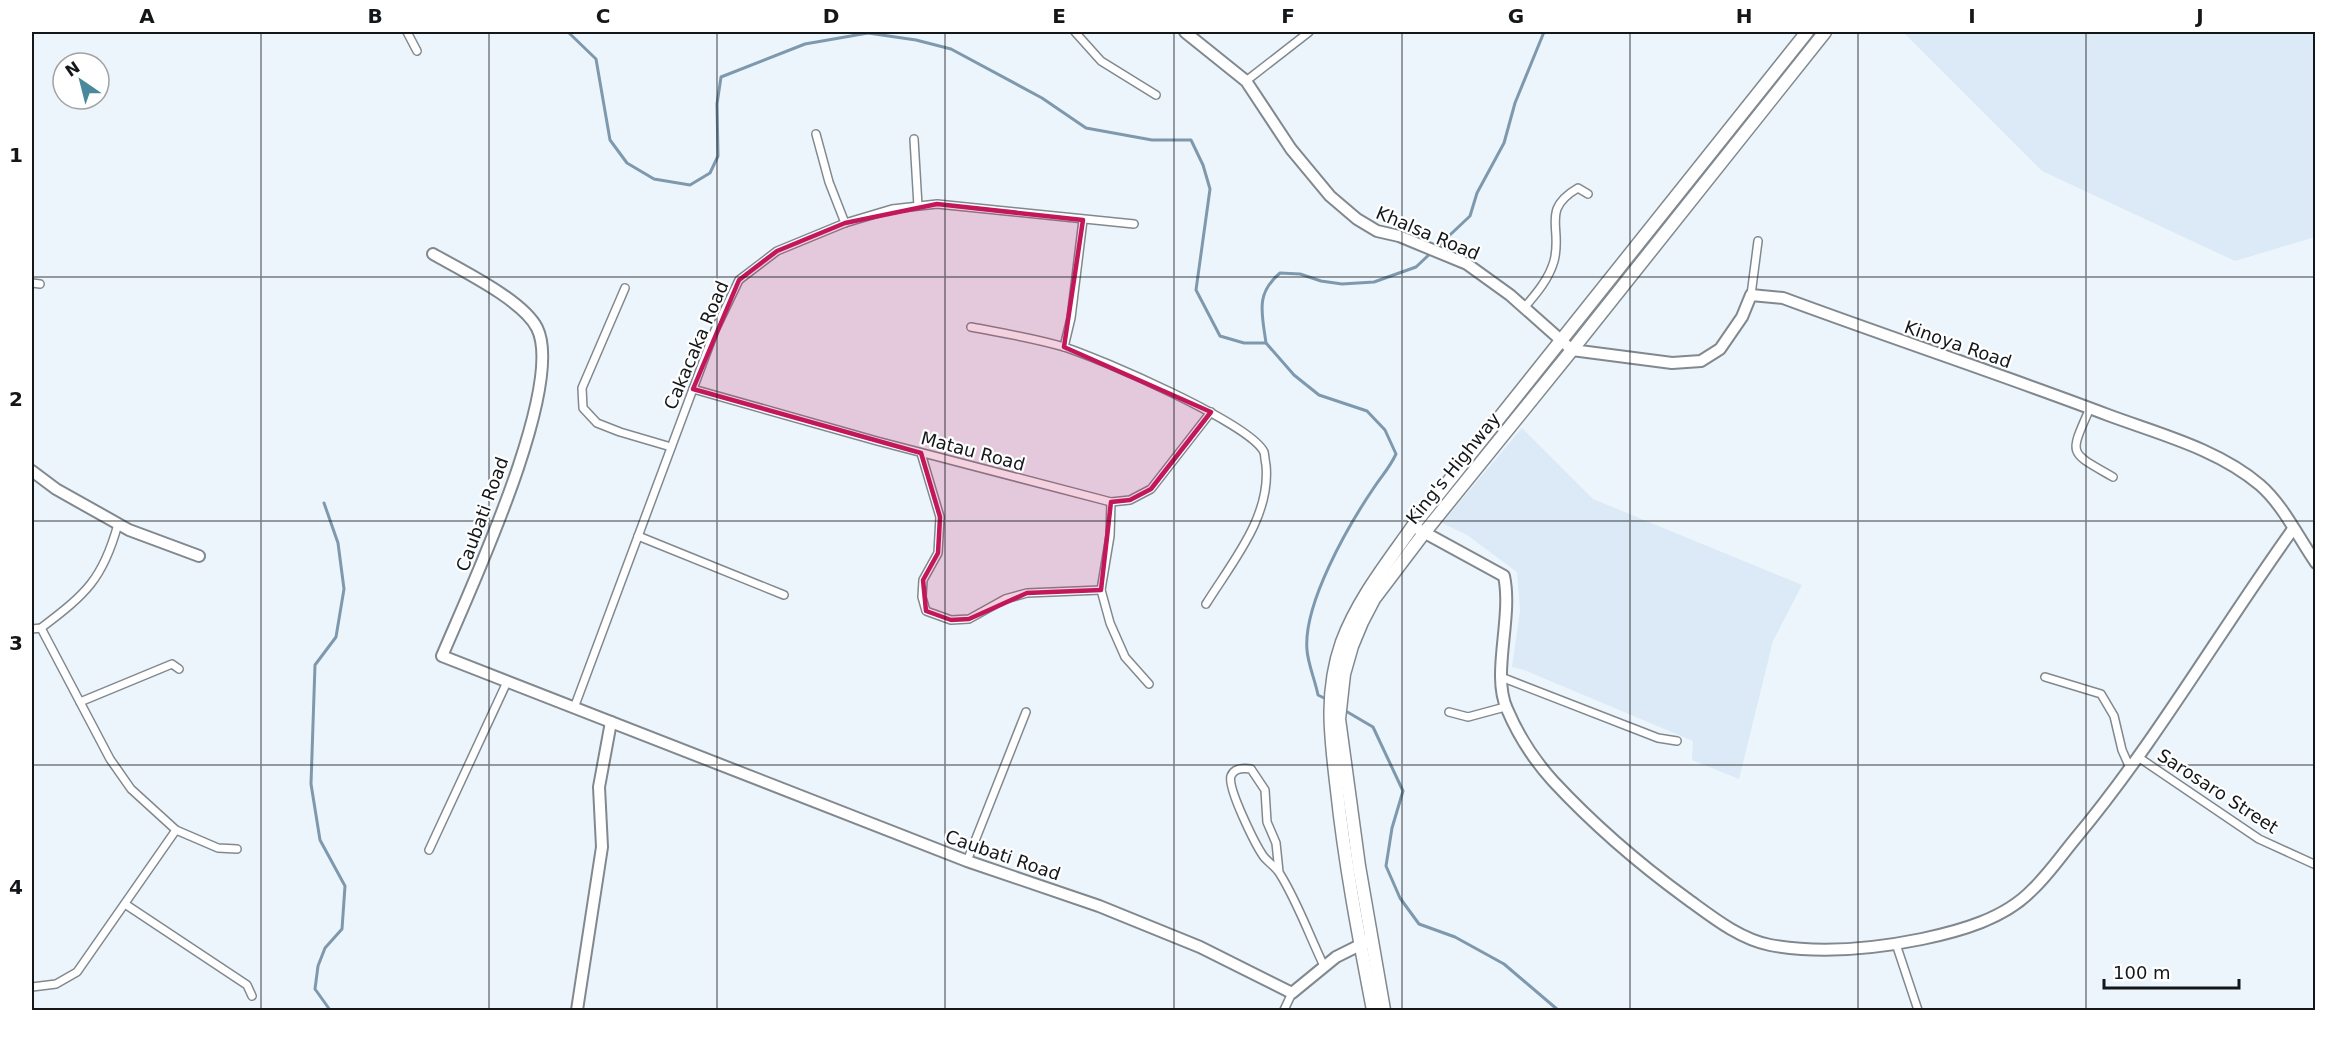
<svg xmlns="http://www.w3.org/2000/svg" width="2347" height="1042" viewBox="0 0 2347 1042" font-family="'DejaVu Sans',sans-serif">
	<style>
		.built { fill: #dbeaf6 }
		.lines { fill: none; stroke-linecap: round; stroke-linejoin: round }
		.stream { stroke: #7e99ae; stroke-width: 3 }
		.street-casing { stroke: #81898f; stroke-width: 10 }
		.secondary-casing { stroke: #81898f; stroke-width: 14 }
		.highway-casing { stroke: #81898f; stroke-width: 15 }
		.street { stroke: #fff; stroke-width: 7 }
		.secondary { stroke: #fff; stroke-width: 10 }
		.highway { stroke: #fff; stroke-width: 12 }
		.marked { fill: #c2185b; fill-opacity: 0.2; stroke: #c2185b; stroke-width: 4.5; stroke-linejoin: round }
		.grid { fill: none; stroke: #141719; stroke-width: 1.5; stroke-opacity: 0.55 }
		.labels { text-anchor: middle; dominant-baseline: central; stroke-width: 4.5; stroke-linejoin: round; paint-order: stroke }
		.street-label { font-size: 18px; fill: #141719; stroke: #fff }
		.neatline { fill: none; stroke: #141719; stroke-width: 2 }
		.grid-label { font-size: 20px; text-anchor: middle; font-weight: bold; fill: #141719 }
	</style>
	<rect width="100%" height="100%" fill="#ecf5fc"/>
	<g class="built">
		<polygon points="1903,32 2315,32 2315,237 2235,261 2042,171"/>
		<polygon points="1522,428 1593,499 1802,585 1773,641 1739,779 1692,760 1693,741 1524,670 1512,667 1520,611 1517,572 1467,535 1442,523"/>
	</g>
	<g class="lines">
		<g class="stream">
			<path d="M568 32 596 59 610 140 627 163 654 179 690 185 710 173 718 156 717 104 721 77 805 44 868 33 916 40 951 49 1042 98 1086 128 1152 140H1191L1203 165 1210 189 1196 290 1220 336 1244 343H1266L1294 375 1319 395 1367 411 1385 430 1396 454C1389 469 1382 475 1373 489 1348 526 1303 604 1307 650 1308 664 1315 680 1318 695L1328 700"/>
			<path d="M1266 343C1262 313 1255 294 1280 273L1300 274 1321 281 1342 284 1374 282 1416 267 1470 216 1477 193 1504 143 1515 103 1544 32"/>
			<polyline points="324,503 338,543 344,589 336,637 315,665 311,784 320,840 345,886 342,929 325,948 318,966 315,989 330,1010"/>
			<polyline points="1344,710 1373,727 1403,791 1392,828 1386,866 1400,898 1419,924 1455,937 1504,964 1558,1010"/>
		</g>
		<g class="street-casing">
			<g id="street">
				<polyline points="407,32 417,51"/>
				<polyline points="1075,32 1101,61 1156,95"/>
				<polyline points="1246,81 1309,32"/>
				<polyline points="816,134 829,182 845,223"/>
				<polyline points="914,139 918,206"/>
				<polyline points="32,283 40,284"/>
				<polyline points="625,288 582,388 583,408 597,423 620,432 671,447"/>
				<polyline points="1751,295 1758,241"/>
				<path d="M1524 308C1536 294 1549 279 1554 261 1563 228 1540 210 1578 188L1588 194"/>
				<path d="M971 327C1002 333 1034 338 1064 347 1099 358 1250 423 1264 452 1265 456 1265 461 1266 465 1271 517 1232 562 1206 604"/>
				<polyline points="1064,347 1071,318 1083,220"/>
				<polyline points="693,389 877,441 1111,502 1130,500 1151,489 1211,412"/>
				<path d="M2090 408C2069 456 2068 451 2113 477"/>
				<polyline points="921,453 940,517 938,553 923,580 922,597 926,611 951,620 969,619 1005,599 1027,593 1101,590"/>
				<polyline points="1111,502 1110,536 1101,590 1110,623 1125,657 1149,684"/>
				<polyline points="638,536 784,595"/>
				<polyline points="41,628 110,759 131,789 176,830 218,848 237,849"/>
				<path d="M32 629 41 628C86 594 103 579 118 524"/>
				<polyline points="1501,677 1658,738 1677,741"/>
				<polyline points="2045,677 2101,694 2114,716 2122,750 2130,768"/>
				<polyline points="80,702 172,664 179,669"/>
				<polyline points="574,708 715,330 739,280 777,251 845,223 892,209 937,204 1134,224"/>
				<polyline points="1449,712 1468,717 1505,707"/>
				<polyline points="2138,757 2259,839 2316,865"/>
				<polyline points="429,850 507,682"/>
				<polyline points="967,861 1026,712"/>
				<path d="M1279 872 1276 843 1267 822 1265 790 1251 769C1244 768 1234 768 1231 776 1227 788 1256 846 1264 857 1269 863 1276 867 1280 874 1297 901 1310 937 1324 966"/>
				<polyline points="125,904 247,985 252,996"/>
				<polyline points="1896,944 1918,1010"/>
				<polyline points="32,987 56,984 77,972 176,830"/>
				<polyline points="1284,1010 1292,993"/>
			</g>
		</g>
		<g class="secondary-casing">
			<g id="secondary">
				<path d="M1185 32 1246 81 1291 149 1330 196 1357 219 1377 231 1399 236 1467 264 1510 295 1572 350 1672 363 1701 361 1720 349 1742 317 1751 295 1783 298C1891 338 2000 374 2108 415 2159 434 2218 449 2260 485 2283 505 2298 537 2316 563"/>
				<path d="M433 254C461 270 523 300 537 328 566 386 468 594 442 656L967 861 1099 906 1200 947 1292 993 1336 957 1368 941"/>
				<polyline points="32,471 56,489 129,530 199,556"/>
				<path d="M1418 529 1504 576C1513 618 1491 674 1507 709 1518 735 1534 760 1553 781 1593 824 1638 863 1686 898 1711 916 1739 939 1770 945 1819 954 1873 949 1922 939 1960 931 2004 919 2032 890 2048 875 2061 856 2075 839 2156 742 2219 632 2293 529"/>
				<polyline points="577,1010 602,847 599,787 611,722"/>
			</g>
		</g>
		<g class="highway-casing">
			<g id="highway">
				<path d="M1373 1010C1359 937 1345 865 1337 790 1331 739 1324 693 1342 642 1358 599 1387 563 1413 526L1807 32"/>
				<polyline points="1384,1010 1359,866 1339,719 1344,674 1352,646 1362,622 1374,599 1424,533 1572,350 1825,32"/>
			</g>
		</g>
		<use href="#street" class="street"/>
		<use href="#secondary" class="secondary"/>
		<use href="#highway" class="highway"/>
	</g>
	<path class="marked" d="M937 204 1083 220 1064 347 1211 412 1151 489 1130 500 1111 502 1101 590 1027 593 969 619 951 620 926 611 923 580 938 553 940 517 921 453 693 389 739 280 777 251 845 223Z"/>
	<path class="grid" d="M261 32V1010M489 32V1010M717 32V1010M945 32V1010M1174 32V1010M1402 32V1010M1630 32V1010M1858 32V1010M2086 32V1010M32 277H2316M32 521H2316M32 765H2316"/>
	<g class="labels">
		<g class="street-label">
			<text transform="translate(1428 233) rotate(23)">Khalsa Road</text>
			<text transform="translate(1958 344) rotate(19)">Kinoya Road</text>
			<text transform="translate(696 345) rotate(-67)">Cakacaka Road</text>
			<text transform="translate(973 451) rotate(15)">Matau Road</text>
			<text transform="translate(1453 468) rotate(-51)">King's Highway</text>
			<text transform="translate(482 514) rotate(-70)">Caubati Road</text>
			<text transform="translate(2218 791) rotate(33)">Sarosaro Street</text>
			<text transform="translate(1003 855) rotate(19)">Caubati Road</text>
		</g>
	</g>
	<rect width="2347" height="1042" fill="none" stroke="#ffffff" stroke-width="66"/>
	<g transform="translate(81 81) rotate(325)"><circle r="28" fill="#ffffff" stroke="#a1a2a3" stroke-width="1.5"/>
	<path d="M0-4.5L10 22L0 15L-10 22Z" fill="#48899b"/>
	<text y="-9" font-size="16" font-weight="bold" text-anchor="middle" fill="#141719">N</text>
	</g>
	<path d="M2104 979v9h135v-9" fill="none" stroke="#141719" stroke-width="3"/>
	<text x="2113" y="979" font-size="18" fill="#141719" stroke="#ffffff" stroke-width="4.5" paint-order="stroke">100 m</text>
	<rect x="33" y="33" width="2281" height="976" class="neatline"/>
	<g class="grid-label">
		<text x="147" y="23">A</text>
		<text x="375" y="23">B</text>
		<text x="603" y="23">C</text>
		<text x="831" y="23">D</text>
		<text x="1059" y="23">E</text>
		<text x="1288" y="23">F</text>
		<text x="1516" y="23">G</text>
		<text x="1744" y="23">H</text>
		<text x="1972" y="23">I</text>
		<text x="2200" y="23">J</text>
		<text x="16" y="162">1</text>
		<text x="16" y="406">2</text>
		<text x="16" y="650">3</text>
		<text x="16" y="894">4</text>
	</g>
</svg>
